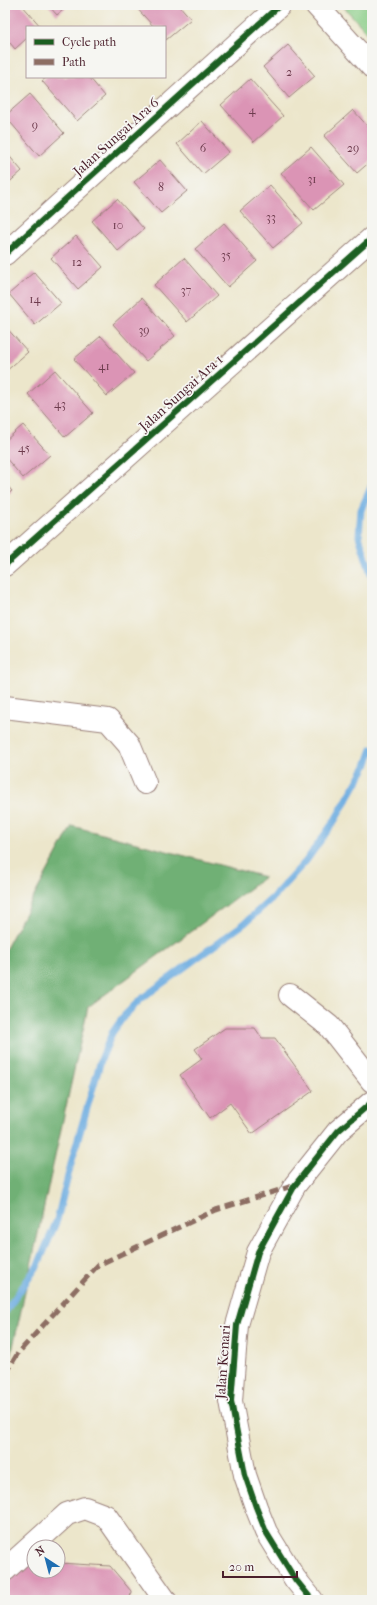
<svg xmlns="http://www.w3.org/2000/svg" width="377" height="1605" viewBox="0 0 377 1605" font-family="'IM FELL French Canon',serif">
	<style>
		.green { fill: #8acd87; stroke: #6a7659 }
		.forest { fill: #6fb074; stroke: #5c6850 }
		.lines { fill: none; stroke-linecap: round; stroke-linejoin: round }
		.stream { stroke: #6eade1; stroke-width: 7 }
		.building { fill: #db94b5 }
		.minor-casing { stroke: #9b827b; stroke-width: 24 }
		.minor { stroke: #fff; stroke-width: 22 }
		.quiet { stroke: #8d6e63; stroke-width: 5; stroke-dasharray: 10 5; stroke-linecap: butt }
		.cycleway-casing { stroke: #f6f6f2; stroke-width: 8 }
		.cycleway { stroke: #1b5e20; stroke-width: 6 }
		.labels { text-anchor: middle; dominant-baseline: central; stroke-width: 3.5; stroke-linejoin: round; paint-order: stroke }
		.number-label { font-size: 12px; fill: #6e3c4e }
		.street-label { font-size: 14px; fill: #4a1f2b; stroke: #f6f6f2 }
	</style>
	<rect width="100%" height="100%" fill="#f6f6f2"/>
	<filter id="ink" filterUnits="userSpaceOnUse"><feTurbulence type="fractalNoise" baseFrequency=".025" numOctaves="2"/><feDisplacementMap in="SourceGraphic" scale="8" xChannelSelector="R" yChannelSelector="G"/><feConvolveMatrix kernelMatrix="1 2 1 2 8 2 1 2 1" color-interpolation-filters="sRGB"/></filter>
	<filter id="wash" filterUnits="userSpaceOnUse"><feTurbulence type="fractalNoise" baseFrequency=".012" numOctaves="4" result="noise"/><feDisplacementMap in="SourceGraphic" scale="16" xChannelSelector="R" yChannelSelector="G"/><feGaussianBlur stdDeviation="0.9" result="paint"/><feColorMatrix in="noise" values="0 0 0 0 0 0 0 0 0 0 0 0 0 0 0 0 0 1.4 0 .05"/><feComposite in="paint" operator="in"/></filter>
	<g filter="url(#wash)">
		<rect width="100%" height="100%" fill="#ece6cb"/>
		<polygon class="green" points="342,5 372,5 372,38"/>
		<polygon class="forest" points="72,826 265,877 88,1007 5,1383 5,950"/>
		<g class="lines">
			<g class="stream">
				<polyline points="372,485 361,510 359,536 372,577"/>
				<polyline points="5,1312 38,1265 57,1220 73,1156 101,1060 112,1033 124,1016 141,999 245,923 272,898 306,861 335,820 366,766 372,749"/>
			</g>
		</g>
		<g id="blocks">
			<g class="building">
				<polygon points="5,5 22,5 41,27 27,27 27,38 15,49 5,37"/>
				<polygon points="48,5 69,5 57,15"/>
				<polygon points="134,5 179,5 191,19 166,40 165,27 154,27"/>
				<polygon points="288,45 315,76 289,98 263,67"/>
				<polygon points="47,77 89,77 105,96 77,121 42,81"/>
				<polygon points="250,79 283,116 254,142 221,105"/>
				<polygon points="30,94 64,133 39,156 5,116"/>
				<polygon points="353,110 372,131 372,160 357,173 324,136"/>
				<polygon points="202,121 229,152 203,174 177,144"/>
				<polygon points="311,147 344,185 314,210 281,173"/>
				<polygon points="5,151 22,171 5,186"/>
				<polygon points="160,160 187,191 161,213 134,182"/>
				<polygon points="270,185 303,223 273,248 240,211"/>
				<polygon points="117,199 144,229 118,251 92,221"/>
				<polygon points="224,223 257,261 228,287 195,249"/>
				<polygon points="76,236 103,267 78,289 51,258"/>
				<polygon points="184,258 217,296 187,322 154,285"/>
				<polygon points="34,272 61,303 35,325 9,294"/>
				<polygon points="142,298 175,336 146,361 113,324"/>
				<polygon points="5,326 28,352 5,372"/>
				<polygon points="101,336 134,373 107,396 74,359"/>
				<polygon points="55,370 93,413 65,437 28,394"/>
				<polygon points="23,425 50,455 23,478 5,457 5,441"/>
				<polygon points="5,483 12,491 5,496"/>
				<polygon points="225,1028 255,1028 262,1038 275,1038 313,1091 252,1134 230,1103 210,1118 180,1075 202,1059 195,1049"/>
				<polygon points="31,1561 34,1561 34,1571 58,1571 58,1563 110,1566 131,1591 130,1600 5,1600 5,1583"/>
			</g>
		</g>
	</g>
	<g filter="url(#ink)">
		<use href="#blocks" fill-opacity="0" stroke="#9b827b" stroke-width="1"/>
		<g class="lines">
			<g class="minor-casing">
				<g id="minor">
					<polyline points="316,5 372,67"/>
					<polyline points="5,254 280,5"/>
					<polyline points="5,565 372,238"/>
					<polyline points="5,707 108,720 129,744 145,783"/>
					<polyline points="290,995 329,1026 372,1081"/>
					<polyline points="5,1570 67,1514 85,1508 106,1516 165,1600"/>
					<polyline points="312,1600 295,1579 266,1532 256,1507 245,1475 231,1401 237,1325 258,1252 295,1185 338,1131 372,1102"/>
				</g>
			</g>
			<use href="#minor" class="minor"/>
			<polyline class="quiet" points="5,1375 18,1353 98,1265 216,1210 295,1185"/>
			<g class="cycleway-casing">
				<g id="cycleway">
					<polyline points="5,254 280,5"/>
					<polyline points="5,565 372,238"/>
					<polyline points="312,1600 295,1579 266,1532 256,1507 245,1475 231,1401 237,1325 258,1252 295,1185 338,1131 372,1102"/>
				</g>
			</g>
			<use href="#cycleway" class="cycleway"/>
		</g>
	</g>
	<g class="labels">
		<g class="number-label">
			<text x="289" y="72">2</text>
			<text x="252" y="110">4</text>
			<text x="35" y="125">9</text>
			<text x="203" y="148">6</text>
			<text x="353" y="148">29</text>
			<text x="312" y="179">31</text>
			<text x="161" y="187">8</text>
			<text x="271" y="217">33</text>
			<text x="118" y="225">10</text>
			<text x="226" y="255">35</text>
			<text x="77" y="262">12</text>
			<text x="186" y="290">37</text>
			<text x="35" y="299">14</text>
			<text x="144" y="330">39</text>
			<text x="104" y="366">41</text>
			<text x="60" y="404">43</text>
			<text x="24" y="448">45</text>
		</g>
		<g class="street-label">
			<text transform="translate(116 137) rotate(-42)">Jalan Sungai Ara 6</text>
			<text transform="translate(181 393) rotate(-42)">Jalan Sungai Ara 1</text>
			<text transform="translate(223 1362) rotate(-86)">Jalan Kenari</text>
		</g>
	</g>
	<rect width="377" height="1605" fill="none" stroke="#f6f6f2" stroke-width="20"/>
	<rect x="26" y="26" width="140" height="52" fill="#f6f6f2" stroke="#b1a0a2"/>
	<rect x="34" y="39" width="20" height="6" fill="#1b5e20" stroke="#b1a0a2"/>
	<text x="62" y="46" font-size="12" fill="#4a1f2b">Cycle path</text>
	<rect x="34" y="59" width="20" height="6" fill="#8d6e63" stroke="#b1a0a2"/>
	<text x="62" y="66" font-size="12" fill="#4a1f2b">Path</text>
	<g transform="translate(46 1559) rotate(324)"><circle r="19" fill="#f6f6f2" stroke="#b1a0a2"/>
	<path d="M0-3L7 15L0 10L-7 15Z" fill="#1f6fb2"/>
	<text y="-6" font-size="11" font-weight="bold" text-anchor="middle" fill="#4a1f2b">N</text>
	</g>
	<path d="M223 1571v6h74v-6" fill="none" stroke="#4a1f2b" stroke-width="2"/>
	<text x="229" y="1571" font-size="12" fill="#4a1f2b" stroke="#f6f6f2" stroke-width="3" paint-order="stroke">20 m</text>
</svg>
